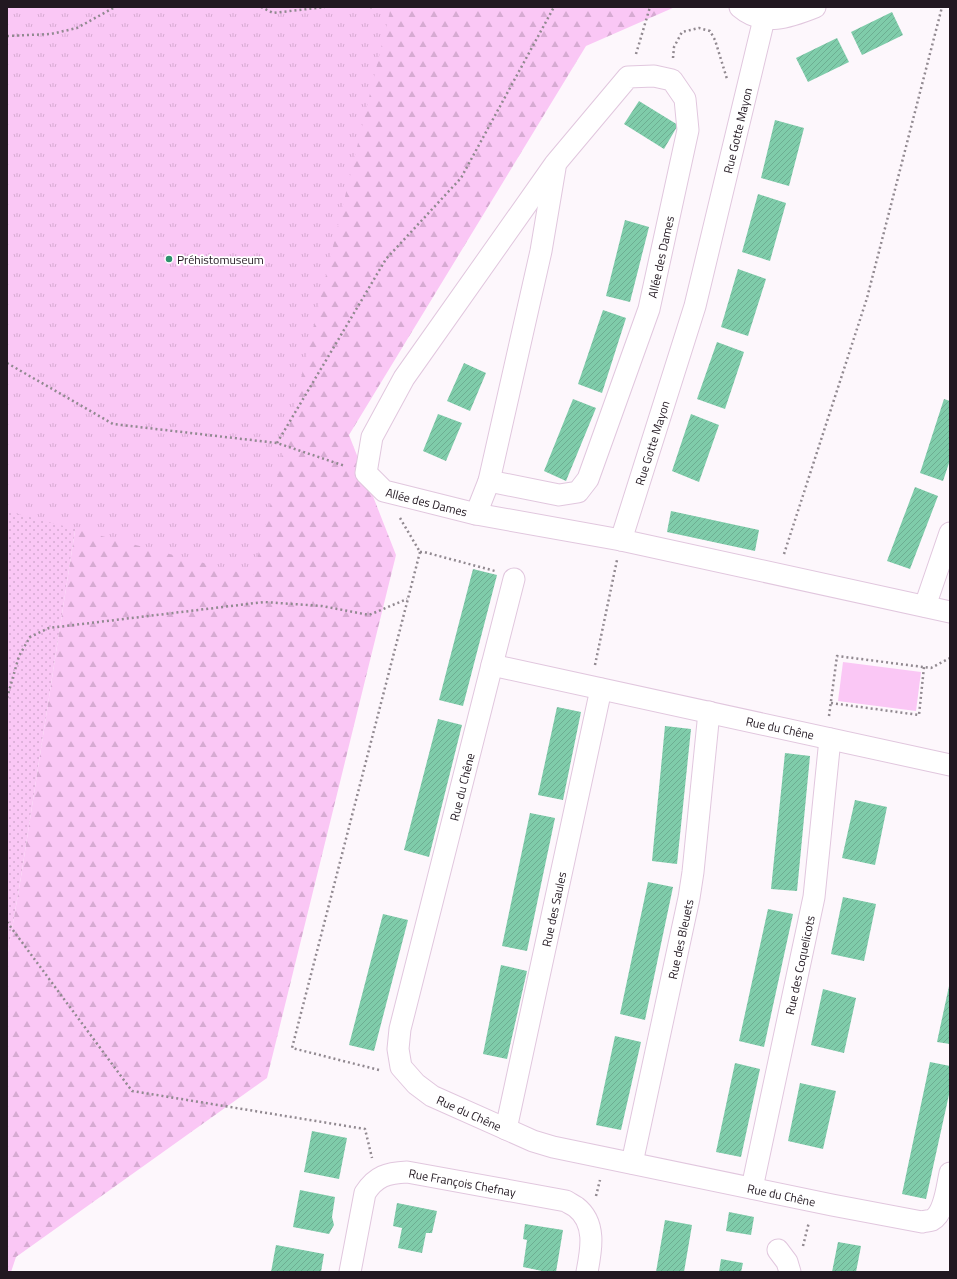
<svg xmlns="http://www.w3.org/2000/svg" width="957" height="1279" viewBox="0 0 957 1279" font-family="'Titillium Web',sans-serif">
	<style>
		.grass { fill: url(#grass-dots) }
		.forest { fill: url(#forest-firs) }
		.park { fill: url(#park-tufts) }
		.pitch { fill: #fac7f5 }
		.building { fill: url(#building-hatch) }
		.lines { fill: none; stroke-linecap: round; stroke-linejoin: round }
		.minor-casing { stroke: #e1c7de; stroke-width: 23 }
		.path { stroke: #918990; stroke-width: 2.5; stroke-dasharray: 2 3; stroke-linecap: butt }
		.minor { stroke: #fff; stroke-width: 21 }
		.poi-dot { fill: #2e926d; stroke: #fff; stroke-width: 1.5 }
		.labels { text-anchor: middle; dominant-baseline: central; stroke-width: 3.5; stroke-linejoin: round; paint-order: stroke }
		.street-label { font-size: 12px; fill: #221821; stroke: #fff }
		.poi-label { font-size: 12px; fill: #221821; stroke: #fff; text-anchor: start }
	</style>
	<defs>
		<pattern id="grass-dots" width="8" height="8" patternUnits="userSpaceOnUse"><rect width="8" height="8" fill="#fac7f5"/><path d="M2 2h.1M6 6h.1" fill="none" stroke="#d6aad2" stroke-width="1.8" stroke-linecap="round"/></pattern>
		<pattern id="forest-firs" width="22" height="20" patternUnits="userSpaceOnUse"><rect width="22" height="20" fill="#fac7f5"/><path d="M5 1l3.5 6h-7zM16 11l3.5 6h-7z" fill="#d6aad2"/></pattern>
		<pattern id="park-tufts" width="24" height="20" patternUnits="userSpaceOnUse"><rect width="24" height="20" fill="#fac7f5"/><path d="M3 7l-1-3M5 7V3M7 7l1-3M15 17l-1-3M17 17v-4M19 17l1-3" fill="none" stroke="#d6aad2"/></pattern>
		<pattern id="building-hatch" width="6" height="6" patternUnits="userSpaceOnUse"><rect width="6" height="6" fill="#7fccaa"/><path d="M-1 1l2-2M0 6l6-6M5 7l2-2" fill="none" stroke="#6dae92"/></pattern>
	</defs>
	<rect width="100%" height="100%" fill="#fdf7fc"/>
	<polygon class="grass" points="7,176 106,332 21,877 7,958"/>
	<polygon class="forest" points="354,7 675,7 586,46 349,435 396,555 267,1078 16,1257 11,1272 7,1272 7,958 21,877 106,332"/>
	<polygon class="park" points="7,7 391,7 253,576 7,511"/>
	<polygon class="pitch" points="843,662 921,672 916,711 838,701"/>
	<g class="building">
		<polygon points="892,12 903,35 862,55 851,32"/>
		<polygon points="837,38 849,62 808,82 796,58"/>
		<polygon points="639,101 678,125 664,149 624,124"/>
		<polygon points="775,120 804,128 789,186 761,178"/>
		<polygon points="758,194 786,203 770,261 742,252"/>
		<polygon points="625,220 649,227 630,302 606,296"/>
		<polygon points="738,269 766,279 748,336 721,327"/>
		<polygon points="603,310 626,318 602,393 578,384"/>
		<polygon points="717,342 744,352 725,409 697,399"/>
		<polygon points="464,363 486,373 470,411 447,401"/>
		<polygon points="573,399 596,408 566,481 544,471"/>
		<polygon points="944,399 950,401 950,460 943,481 920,473"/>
		<polygon points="438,414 462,423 446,461 423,451"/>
		<polygon points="691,414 719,425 699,482 672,471"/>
		<polygon points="915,487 938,496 910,569 887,561"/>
		<polygon points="671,511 759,530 755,551 667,532"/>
		<polygon points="473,569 497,575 463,706 439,700"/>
		<polygon points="557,707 581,712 563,800 538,795"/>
		<polygon points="438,719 462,725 429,857 404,850"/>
		<polygon points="665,726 691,729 677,864 652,861"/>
		<polygon points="785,753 810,756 797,891 771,889"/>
		<polygon points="855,800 887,807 875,865 842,858"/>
		<polygon points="530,813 555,818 527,951 502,946"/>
		<polygon points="648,882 673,887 645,1020 620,1014"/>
		<polygon points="843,897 876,904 864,961 831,954"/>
		<polygon points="768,909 793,914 764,1047 739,1041"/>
		<polygon points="383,914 408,920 374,1051 349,1045"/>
		<polygon points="501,965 527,971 507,1059 483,1054"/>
		<polygon points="949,986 950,986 950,1044 937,1042"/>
		<polygon points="823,989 856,998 844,1053 811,1045"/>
		<polygon points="615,1036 641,1042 621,1130 596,1125"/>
		<polygon points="930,1062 950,1066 950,1090 926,1199 902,1194"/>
		<polygon points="735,1063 760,1069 741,1157 716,1152"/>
		<polygon points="800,1083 836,1091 823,1149 788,1141"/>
		<polygon points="312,1131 347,1138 339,1179 304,1172"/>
		<polygon points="300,1190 335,1197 332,1217 334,1225 329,1234 293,1227"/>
		<polygon points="397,1203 437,1211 432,1233 426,1233 422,1253 398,1248 402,1228 393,1226"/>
		<polygon points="729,1212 754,1217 751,1235 726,1231"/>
		<polygon points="665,1220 692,1225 684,1272 656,1272"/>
		<polygon points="525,1224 563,1230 556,1272 547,1272 523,1267 527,1240 523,1239"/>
		<polygon points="838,1242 861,1246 856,1272 832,1272"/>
		<polygon points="276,1245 324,1254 321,1272 271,1272"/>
		<polygon points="721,1259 743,1263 741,1272 719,1272"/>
	</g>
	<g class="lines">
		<g class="minor-casing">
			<g id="minor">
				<path d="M740 7C763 27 790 17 815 7"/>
				<path id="s1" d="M489 481 559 495 578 492 588 479 649 309 688 130 685 99 672 80 654 76 628 77 555 164 404 378 372 437 366 473 384 491 476 514 621 540 950 612"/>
				<polyline points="476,514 489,481 541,251 555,168"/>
				<path id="s2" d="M621 540 695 306 764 19"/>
				<polyline points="925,606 950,533"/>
				<polyline points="492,665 514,579"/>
				<path id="s3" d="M950 765 492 665 400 1029 398 1049 401 1067 416 1084 432 1096 533 1141 553 1147 832 1205 922 1222C925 1221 929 1221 932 1220 945 1213 947 1186 950 1173"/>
				<path id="s4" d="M506 1129 601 689"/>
				<path id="s5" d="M632 1163 689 898 693 872 709 712"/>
				<path id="s6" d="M752 1188 814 897 830 739"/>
				<polyline points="778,1250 787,1262 790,1272"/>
				<path id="s7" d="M350 1272 365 1193C376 1176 387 1173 407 1172L566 1201C569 1203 573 1205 576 1207 597 1223 591 1251 587 1272"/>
			</g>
		</g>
		<g class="path">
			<polyline points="261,7 273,13 325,7"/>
			<polyline points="370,7 372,7"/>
			<polyline points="7,36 51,34 77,28 115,7"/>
			<polyline points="636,54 650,7"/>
			<polyline points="673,58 674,47 682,32 699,28 710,31 715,40 727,79"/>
			<polyline points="7,363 113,424 277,443 345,466"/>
			<polyline points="277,443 386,259 461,178 554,7"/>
			<polyline points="400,518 420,552"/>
			<polyline points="420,552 424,552 495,571"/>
			<polyline points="784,554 867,298 942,7"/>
			<polyline points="595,665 617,560"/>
			<polyline points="7,698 19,656 30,637 49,628 264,602 322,606 369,615 407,599"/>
			<polyline points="831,703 919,715 924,667"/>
			<polyline points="829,716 837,656 931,668 950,658"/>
			<polyline points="7,922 132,1091 365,1129 372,1158"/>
			<polyline points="379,1070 292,1048 420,552"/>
			<polyline points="596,1196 600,1180"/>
			<polyline points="803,1246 809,1222"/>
		</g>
		<use href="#minor" class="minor"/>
	</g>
	<circle class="poi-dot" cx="169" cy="259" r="4"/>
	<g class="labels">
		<g class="street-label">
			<text stroke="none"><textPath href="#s2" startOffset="426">Rue Gotte Mayon</textPath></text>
			<text stroke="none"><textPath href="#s1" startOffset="341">Allée des Dames</textPath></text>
			<text stroke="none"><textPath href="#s2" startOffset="102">Rue Gotte Mayon</textPath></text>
			<text stroke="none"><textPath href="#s1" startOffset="1118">Allée des Dames</textPath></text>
			<text transform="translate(780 728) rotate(12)">Rue du Chêne</text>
			<text transform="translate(462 787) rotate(-76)">Rue du Chêne</text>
			<text stroke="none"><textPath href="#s4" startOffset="225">Rue des Saules</textPath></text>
			<text stroke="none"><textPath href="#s5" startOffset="229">Rue des Bleuets</textPath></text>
			<text stroke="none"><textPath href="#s6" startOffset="228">Rue des Coquelicots</textPath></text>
			<text stroke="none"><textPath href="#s3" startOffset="966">Rue du Chêne</textPath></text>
			<text stroke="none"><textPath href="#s7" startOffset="186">Rue François Chefnay</textPath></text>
			<text stroke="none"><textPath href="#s3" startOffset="1290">Rue du Chêne</textPath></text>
		</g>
		<g class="poi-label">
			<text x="177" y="259">Préhistomuseum</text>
		</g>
	</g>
	<rect width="957" height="1279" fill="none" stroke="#221821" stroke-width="16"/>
</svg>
